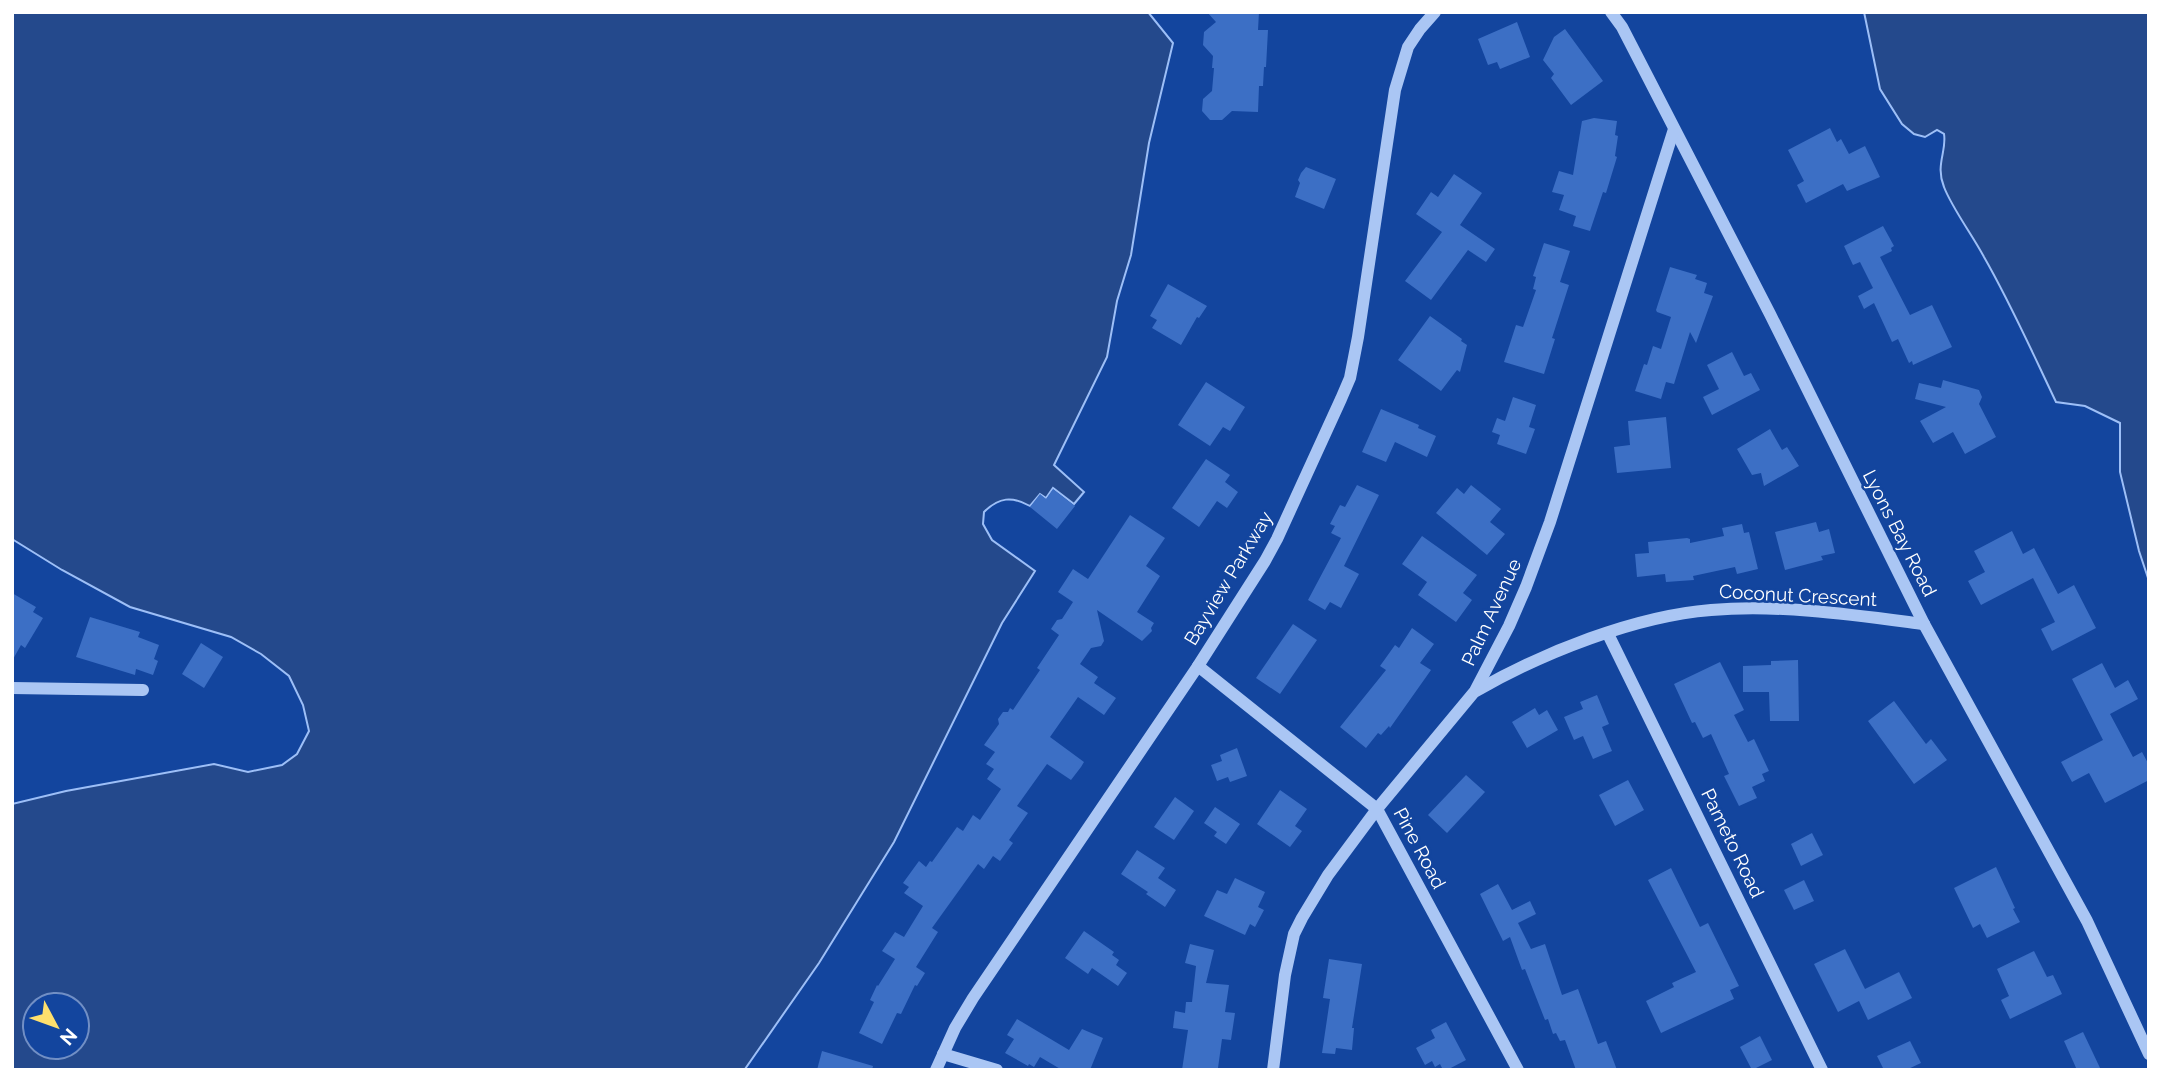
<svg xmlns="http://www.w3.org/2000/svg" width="2161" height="1082" viewBox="0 0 2161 1082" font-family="Raleway,sans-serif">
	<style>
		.water { fill: #24498c; stroke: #9dbff7; stroke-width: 2; fill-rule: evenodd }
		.building { fill: #3c6fc5 }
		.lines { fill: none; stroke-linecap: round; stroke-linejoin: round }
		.minor { stroke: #aac6f4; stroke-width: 12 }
		.labels { text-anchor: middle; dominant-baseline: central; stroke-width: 5; stroke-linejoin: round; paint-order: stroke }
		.street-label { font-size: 19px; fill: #fff; stroke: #13459e }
	</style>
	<rect width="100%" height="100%" fill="#13459e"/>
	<g class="water">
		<path d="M12 12H1148L1173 43 1149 143 1131 255 1117 301 1107 357 1054 465 1084 492 1074 504 1053 488 1046 498 1040 494 1030 506C1012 496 999 497 984 512L983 524 992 540 1035 571 1002 623 894 842 819 963 745 1069 12 1070V804L66 791 214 764 248 772 282 765 297 754 309 731 303 705 289 676 261 654 231 637 130 607 62 570 12 539ZM35 1005H77V1047H35Z"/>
		<path d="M1864 12H2149V581L2139 551 2120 472V423L2085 406 2056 402C2033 354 2011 304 1984 257 1973 236 1952 208 1944 187 1935 165 1947 151 1944 134L1937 130 1925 137 1914 134 1902 124 1880 89Z"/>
	</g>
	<g class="building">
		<polygon points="1207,12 1259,12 1258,30 1268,30 1266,67 1264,67 1263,86 1259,86 1258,112 1232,111 1222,120 1210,120 1202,111 1203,99 1212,91 1214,68 1212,68 1213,56 1203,45 1204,32 1216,22"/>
		<polygon points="1517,22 1530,57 1500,69 1497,62 1488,65 1478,39"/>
		<polygon points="1565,29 1603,81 1571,105 1551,78 1554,74 1543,60 1554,37"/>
		<polygon points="1594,118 1617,121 1615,135 1618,136 1615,156 1617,157 1606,193 1603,192 1590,231 1573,226 1576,216 1559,210 1564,195 1552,192 1559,171 1573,175 1582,121"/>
		<polygon points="1830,128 1837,142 1841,139 1849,154 1865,146 1880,177 1847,191 1843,184 1806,203 1797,185 1804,181 1788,150"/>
		<polygon points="1306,167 1336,179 1324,209 1295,197 1300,183 1298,180 1301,173"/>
		<polygon points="1454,174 1482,193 1460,225 1495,249 1486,262 1468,250 1431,300 1405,281 1442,232 1416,214 1431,192 1438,197"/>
		<polygon points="1883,226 1894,246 1891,248 1892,251 1880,257 1910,315 1932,305 1952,347 1913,365 1912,361 1909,363 1898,339 1892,342 1874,303 1864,309 1858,296 1873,288 1860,262 1853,265 1844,246"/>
		<polygon points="1544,243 1570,251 1560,282 1569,285 1552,338 1555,339 1544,374 1504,362 1516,325 1523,327 1536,290 1533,289 1536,277 1533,276"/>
		<polygon points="1670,267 1697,275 1695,279 1707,283 1704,293 1713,296 1696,343 1690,332 1674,384 1666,382 1661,399 1635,391 1644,364 1647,365 1653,346 1661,349 1671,317 1657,312 1656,310"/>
		<polygon points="1168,284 1207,306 1199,318 1197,317 1181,345 1152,328 1157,320 1150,316"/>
		<polygon points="1430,316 1462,339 1461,341 1467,345 1460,372 1457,370 1441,391 1398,360"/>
		<polygon points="1732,352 1744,376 1751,373 1760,390 1712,415 1703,397 1719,389 1707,365"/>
		<polygon points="1943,380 1979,390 1982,397 1979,404 1996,437 1965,454 1953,432 1933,443 1920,421 1946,407 1915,399 1919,383 1941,388"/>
		<polygon points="1206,382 1245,407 1230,431 1223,427 1210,446 1178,425"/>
		<polygon points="1513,397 1536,405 1529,427 1535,429 1526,454 1497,444 1500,435 1492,432 1497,418 1505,421"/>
		<polygon points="1381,409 1419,425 1418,428 1436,436 1427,457 1395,442 1386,462 1362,452"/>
		<polygon points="1666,417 1671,468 1617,473 1614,447 1630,445 1628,421"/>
		<polygon points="1770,429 1782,450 1787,447 1799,466 1764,486 1761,473 1752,475 1737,449"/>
		<polygon points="1206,459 1230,475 1225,482 1238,492 1227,508 1217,501 1199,527 1172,508"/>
		<polygon points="1357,485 1379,495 1344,566 1359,574 1341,608 1330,602 1325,610 1308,600 1341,538 1331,533 1335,526 1330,524 1340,505 1345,507"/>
		<polygon points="1471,485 1501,509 1490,522 1505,534 1487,555 1436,513 1457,488 1464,494"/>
		<polygon points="1053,489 1075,506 1057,529 1030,507 1040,494 1046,499"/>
		<polygon points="1130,515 1165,538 1146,566 1160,576 1137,612 1154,623 1151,628 1152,631 1142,641 1097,610 1104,641 1101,646 1091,648 1080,664 1098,677 1094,683 1116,698 1104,715 1078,697 1050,737 1084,762 1081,767 1071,780 1047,764 1017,806 1028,813 1009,840 1013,843 1000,861 993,856 984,869 978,864 932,928 938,932 916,967 925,973 917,986 915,985 901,1014 897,1013 882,1044 859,1033 874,1002 870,1000 877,985 878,986 895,959 882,951 895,932 904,937 923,906 904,893 909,887 903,883 919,861 926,867 930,861 932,862 957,827 963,831 973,815 980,820 1001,789 987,779 994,769 986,764 995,752 984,745 999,724 998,719 1003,712 1008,712 1010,708 1013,710 1040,670 1037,668 1059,635 1051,629 1057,620 1062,619 1073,602 1058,592 1073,569 1088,579"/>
		<polygon points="1816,522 1819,532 1829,529 1835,553 1821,556 1823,560 1785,570 1775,532"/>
		<polygon points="1742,524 1744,533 1749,532 1758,569 1737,574 1735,567 1693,576 1694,580 1666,582 1665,574 1637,577 1635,554 1649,553 1648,542 1687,538 1690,539 1690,543 1724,536 1722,528"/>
		<polygon points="2012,531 2023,554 2034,548 2058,594 2074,585 2096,628 2052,651 2041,629 2055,622 2033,578 1981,605 1968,581 1985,572 1974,551"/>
		<polygon points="1422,536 1477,575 1463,593 1472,600 1456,622 1418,595 1427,582 1402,564"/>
		<polygon points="12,593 36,607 33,612 43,618 25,648 21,645 12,661"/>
		<polygon points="90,617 140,632 138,637 159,645 154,659 158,661 153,675 136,669 135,675 76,657"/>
		<polygon points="1293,624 1317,640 1280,694 1256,678"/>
		<polygon points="1412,628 1434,644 1420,663 1431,670 1390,728 1389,726 1381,735 1378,733 1366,748 1340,727 1386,670 1380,666 1395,645 1399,648"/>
		<polygon points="201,643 223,657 204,688 182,674"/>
		<polygon points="1798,660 1799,721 1770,721 1769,692 1743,692 1743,666 1771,665 1771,661"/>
		<polygon points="1720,662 1744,710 1734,715 1748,742 1754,739 1769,771 1762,774 1765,781 1752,787 1757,798 1739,806 1724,776 1729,774 1711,734 1703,738 1695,722 1692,723 1674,684"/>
		<polygon points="2102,663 2115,688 2128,680 2138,699 2110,714 2133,757 2142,752 2149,765 2149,780 2105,803 2089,773 2072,782 2061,762 2103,740 2072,679"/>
		<polygon points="1597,695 1609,724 1602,727 1612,751 1593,759 1583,736 1574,740 1564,717 1583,709 1580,702"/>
		<polygon points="1894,701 1926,744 1931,739 1947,760 1914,784 1868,721"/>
		<polygon points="1535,708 1539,715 1547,710 1558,730 1527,748 1512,722"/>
		<polygon points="1237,748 1247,776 1230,782 1228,777 1217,781 1211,765 1222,761 1220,755"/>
		<polygon points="1466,775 1485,792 1447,833 1428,815"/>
		<polygon points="1628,780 1644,810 1615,826 1599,795"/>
		<polygon points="1280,790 1307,809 1295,826 1302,831 1290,847 1257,824"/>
		<polygon points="1175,797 1194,811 1174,840 1154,827"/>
		<polygon points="1215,807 1240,824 1226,844 1214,836 1217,832 1204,823"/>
		<polygon points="1812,833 1823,855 1801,866 1791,844"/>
		<polygon points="1137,850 1165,868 1158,878 1176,890 1165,907 1146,894 1148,892 1121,874"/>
		<polygon points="1996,867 2015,908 2013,909 2020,922 1987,938 1980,924 1973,928 1954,888"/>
		<polygon points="1671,868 1700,927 1708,923 1739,986 1730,990 1734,999 1661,1033 1646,1001 1674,987 1672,983 1696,972 1648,880"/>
		<polygon points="1235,878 1265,892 1258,907 1264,910 1255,927 1250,924 1245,935 1204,916 1217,890 1227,894"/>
		<polygon points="1804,880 1814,901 1794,910 1784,890"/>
		<polygon points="1498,884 1512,910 1530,901 1536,914 1518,923 1531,949 1545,944 1562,995 1578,989 1598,1044 1606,1041 1617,1070 1576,1070 1565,1040 1560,1041 1556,1033 1553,1034 1548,1019 1545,1020 1525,969 1522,970 1510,937 1503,941 1480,894"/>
		<polygon points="1084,931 1114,952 1112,955 1119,960 1116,965 1127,973 1118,986 1092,968 1088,974 1065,958"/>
		<polygon points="1190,944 1214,950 1206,983 1229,985 1225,1012 1235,1013 1231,1040 1222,1039 1218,1068 1214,1070 1182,1070 1188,1030 1173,1028 1175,1011 1185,1013 1186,1002 1192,1002 1196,966 1185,963"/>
		<polygon points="1845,949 1865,989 1899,972 1912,998 1868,1020 1859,1001 1838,1012 1814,964"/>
		<polygon points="2034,951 2047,977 2053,975 2062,994 2010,1019 2001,1000 2009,996 1997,969"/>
		<polygon points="1329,959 1362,964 1352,1028 1354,1028 1352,1050 1336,1048 1335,1054 1322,1053 1330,999 1323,998"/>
		<polygon points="1017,1019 1069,1050 1082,1029 1103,1038 1090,1070 1062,1070 1040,1057 1034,1067 1029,1064 1028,1066 1005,1053 1014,1039 1007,1035"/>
		<polygon points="1446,1022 1466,1060 1447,1070 1443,1070 1440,1064 1435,1067 1432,1061 1425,1065 1416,1048 1435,1038 1431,1030"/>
		<polygon points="2083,1032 2101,1070 2077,1070 2064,1041"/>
		<polygon points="1760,1036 1772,1060 1752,1070 1740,1047"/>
		<polygon points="1910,1041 1921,1063 1906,1070 1884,1070 1877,1056"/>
		<polygon points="822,1051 873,1066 872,1070 817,1070"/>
	</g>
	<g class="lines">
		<g class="minor">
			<polyline points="1611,12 1622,27 1770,314 1924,624 2087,921 2149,1054"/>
			<polyline points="1608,634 1822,1070"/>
			<polyline points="1198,666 1377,809 1518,1070"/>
			<polyline points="12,688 143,690"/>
			<path d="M1476 691C1542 653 1635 616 1711 610 1781 604 1855 615 1924 624"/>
			<polyline points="943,1054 997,1070"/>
			<polyline points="936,1070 955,1028 973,998 1198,666 1265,561 1277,539 1341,399 1350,378 1358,337 1395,90 1408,47 1420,29 1435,12"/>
			<polyline points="1273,1070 1285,975 1294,934 1302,918 1328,875 1377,809 1475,691 1509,626 1526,587 1550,522 1674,129"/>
		</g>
	</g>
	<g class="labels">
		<g class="street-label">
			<text transform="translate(1900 533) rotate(63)">Lyons Bay Road</text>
			<text transform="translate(1228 578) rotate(-59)">Bayview Parkway</text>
			<text transform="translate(1798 595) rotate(3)">Coconut Crescent</text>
			<text transform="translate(1491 612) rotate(-65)">Palm Avenue</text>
			<text transform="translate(1733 843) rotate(64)">Pameto Road</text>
			<text transform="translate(1420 848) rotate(62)">Pine Road</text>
		</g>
	</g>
	<rect width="2161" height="1082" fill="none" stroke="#ffffff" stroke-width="28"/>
	<g transform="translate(56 1026) rotate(131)"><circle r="33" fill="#13459e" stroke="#718fc5" stroke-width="2"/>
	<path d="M0-5L12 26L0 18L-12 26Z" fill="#ffe06d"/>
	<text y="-10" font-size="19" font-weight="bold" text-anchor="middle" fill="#ffffff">N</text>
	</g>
</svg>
